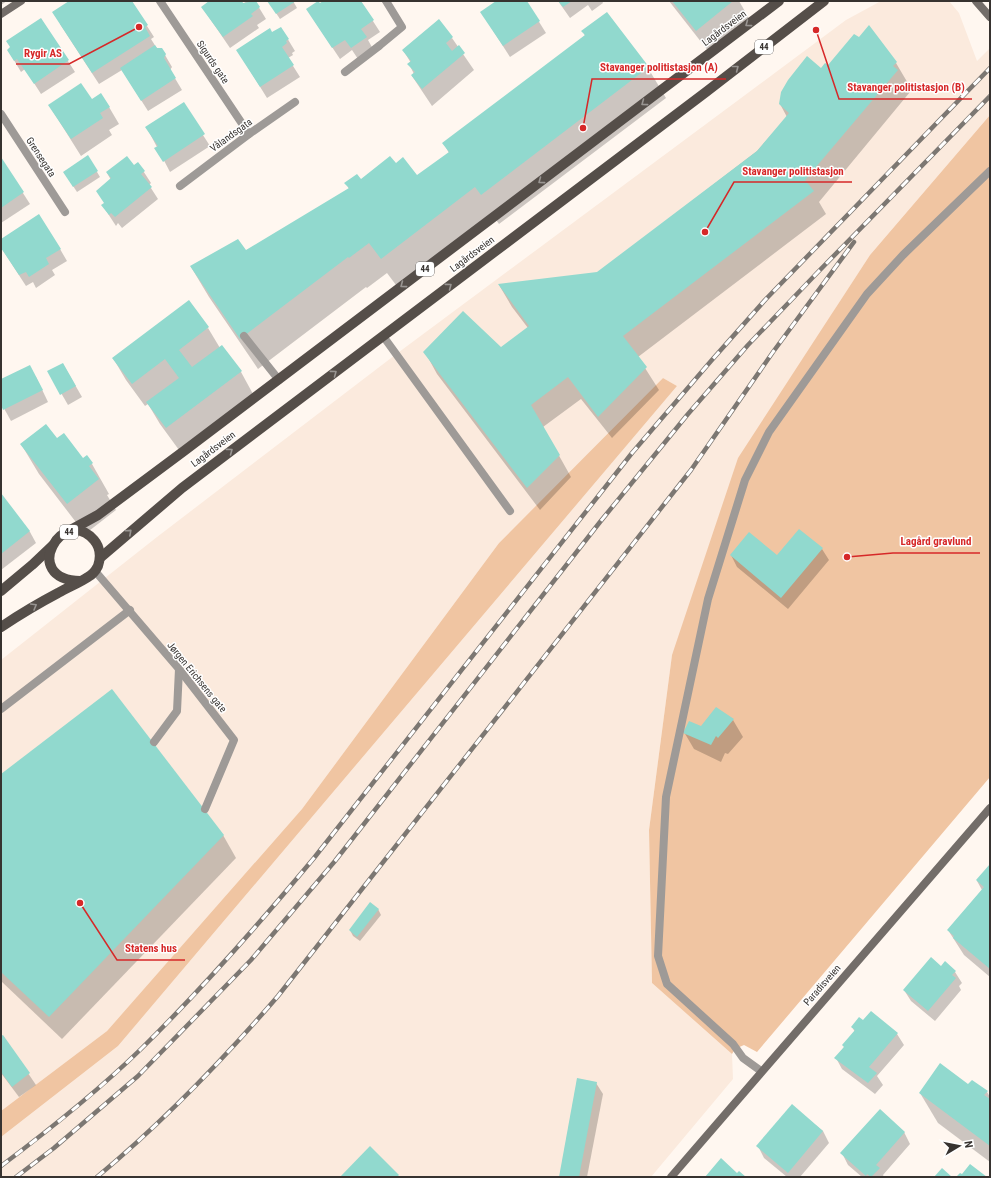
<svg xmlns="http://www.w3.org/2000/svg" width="991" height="1178" viewBox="0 0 991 1178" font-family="'Roboto Condensed',sans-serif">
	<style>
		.built { fill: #fbeadd }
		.green { fill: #f0c5a2 }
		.shadow { fill: #0003 }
		.building { fill: #91d9ce }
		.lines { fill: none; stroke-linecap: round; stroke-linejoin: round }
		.lane { stroke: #9e9a97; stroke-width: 8 }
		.street { stroke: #9e9a97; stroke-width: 8 }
		.secondary { stroke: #736d69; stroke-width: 8 }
		.primary { stroke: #554e49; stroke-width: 10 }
		.rail-casing { stroke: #7c7772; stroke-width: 4.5 }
		.rail { stroke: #fff; stroke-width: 3; stroke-dasharray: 9; stroke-linecap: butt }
		.oneway { stroke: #999592 }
		.labels { text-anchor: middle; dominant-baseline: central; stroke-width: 3; stroke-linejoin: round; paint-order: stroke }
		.shield { fill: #fff; stroke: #73706e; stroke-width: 1 }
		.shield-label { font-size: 9px; font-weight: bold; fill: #373330 }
		.street-label { font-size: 10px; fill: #373330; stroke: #fff }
		.leader { fill: none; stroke: #d62828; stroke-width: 1.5 }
		.callout-dot { fill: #d62828; stroke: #fff; stroke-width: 1.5 }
		.callout-label { font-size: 11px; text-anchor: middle; font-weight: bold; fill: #d62828; stroke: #fff; stroke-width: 3; stroke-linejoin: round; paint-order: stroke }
	</style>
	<rect width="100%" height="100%" fill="#fff7f0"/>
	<polygon class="built" points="881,1 949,1 959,13 977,61 990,48 990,115 870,255 835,309 672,655 649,830 652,983 732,1054 733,1079 651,1177 1,1177 1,1137 118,1046 677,386 663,378 499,543 302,809 107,1031 1,1111 1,660 157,537 395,355 846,20"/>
	<g class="green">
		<polygon points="990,115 990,777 757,1052 744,1045 735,1049 732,1054 652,983 649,830 672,655 738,458 870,255"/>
		<polygon points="663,378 677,386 118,1046 1,1137 1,1111 107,1031 302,809 499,543"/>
	</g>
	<g class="shadow">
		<polygon points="1,1 7,1 1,5"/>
		<polygon points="70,1 131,1 154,37 151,39 156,47 165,55 172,67 170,70 182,90 148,111 122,70 99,84 60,24"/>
		<polygon points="211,1 240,1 243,4 247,1 255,1 266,19 257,25 259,28 230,48 202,7"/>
		<polygon points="268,1 293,1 297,8 280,19"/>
		<polygon points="325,1 360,1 380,32 368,40 373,49 358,59 352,50 340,59 314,20 320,5"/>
		<polygon points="498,1 526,1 546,33 510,57 481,12"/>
		<polygon points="558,1 602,1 603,3 592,11 588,5 570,18"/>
		<polygon points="669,1 739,1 750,20 709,52"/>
		<polygon points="41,19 75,72 41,94 25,69 21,72 8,50"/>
		<polygon points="281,28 295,51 292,53 293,55 288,58 300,77 267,98 244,61 272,33"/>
		<polygon points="583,31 648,68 666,98 499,224 494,217 399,289 387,273 367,288 366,287 258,369 209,297 191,267 246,252 349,189 346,183 361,180 395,165 417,177 449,153 444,144 585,36"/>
		<polygon points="452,38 474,70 432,106 412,76 414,74 409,64 411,63 403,50"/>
		<polygon points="896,63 909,85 907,87 910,92 819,202 826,214 638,357 659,390 612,438 581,399 543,427 571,477 540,510 437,374 425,352 500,349 528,328 512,307 499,285 598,273 757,151 787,117 780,104 821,69 828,67"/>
		<polygon points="183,104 210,146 170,172 147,128"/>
		<polygon points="49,105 109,107 119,124 109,130 112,135 81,156"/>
		<polygon points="88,157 100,177 77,192 64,172"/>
		<polygon points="1,159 30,204 1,223"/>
		<polygon points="138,163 151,183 149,185 158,199 122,228 118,223 116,226 103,206 105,204 111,180 107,173 133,166"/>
		<polygon points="1,240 60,249 67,261 52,270 55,275 36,288 33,282 26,286 2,249 1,250"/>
		<polygon points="208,328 220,348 241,372 253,394 179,450 160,424 148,404 145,406 126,380 113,358"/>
		<polygon points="63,364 82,397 68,405 49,372"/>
		<polygon points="36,377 48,402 11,421 1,403 1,380"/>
		<polygon points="57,440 83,459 92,464 109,494 107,495 116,510 85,534 39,474 21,444"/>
		<polygon points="1,496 30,532 36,543 1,570"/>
		<polygon points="822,549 829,560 788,609 737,567 731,555 777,557"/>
		<polygon points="733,720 743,737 728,754 725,753 721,762 694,749 684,732"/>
		<polygon points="1,775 223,835 236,858 62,1039 1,981"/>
		<polygon points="990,865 990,977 964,955 948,930 982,890 977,881"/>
		<polygon points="378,909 381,915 360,941 353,936 350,930"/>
		<polygon points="941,967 955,972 962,983 959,986 961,990 935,1021 911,1001 904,990"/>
		<polygon points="863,1022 897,1034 904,1045 877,1076 883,1085 875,1094 842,1069 836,1058 855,1032 852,1027"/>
		<polygon points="3,1036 36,1085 19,1097 1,1073 1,1038"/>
		<polygon points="596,1083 603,1094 587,1177 560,1177"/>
		<polygon points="969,1085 987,1092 990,1097 990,1162 938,1123 920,1093"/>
		<polygon points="792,1106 823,1131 829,1143 800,1177 787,1177 764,1158 758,1146"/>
		<polygon points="904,1132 910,1144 883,1175 884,1177 862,1177 848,1165 842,1153"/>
	</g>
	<g class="building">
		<polygon points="69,1 132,1 148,25 145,27 150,36 92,73 52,12"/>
		<polygon points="209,1 242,1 243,3 256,1 260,7 251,14 253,16 223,37 201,7"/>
		<polygon points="267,1 296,1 276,14"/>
		<polygon points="318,1 320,3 323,1 361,1 374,20 361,29 367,37 351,48 345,40 332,48 306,9"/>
		<polygon points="496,1 527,1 540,21 503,46 480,12"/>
		<polygon points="558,1 572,1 563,7"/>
		<polygon points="672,1 733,1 696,31"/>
		<polygon points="607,12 649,67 481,195 475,187 381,259 369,243 349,258 348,257 240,339 190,266 238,239 246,250 349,188 344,183 357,174 361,179 390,156 396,163 403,157 417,175 449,152 442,143 585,35 581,31"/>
		<polygon points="41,18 69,60 34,84 17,59 14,61 7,50 10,47 6,41"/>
		<polygon points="439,19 453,37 446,43 452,51 459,45 465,53 422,89 411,75 415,72 407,64 411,61 402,50"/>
		<polygon points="869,25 897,62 893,66 898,70 805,180 814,191 623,336 647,367 598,417 568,377 531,405 560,455 527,488 423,352 463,311 501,347 529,326 498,284 597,272 757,151 789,113 779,104 781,92 788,80 807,56 821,68 825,63 828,65 854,34 859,37"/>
		<polygon points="281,27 289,39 286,41 287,43 282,47 294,65 260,87 236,50 270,28 272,32"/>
		<polygon points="155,45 157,48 162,48 166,54 164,58 176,78 141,101 120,68"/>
		<polygon points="81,83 92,99 101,93 110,107 100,113 103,118 71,139 48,105"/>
		<polygon points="184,102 205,134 163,162 154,148 158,146 145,127"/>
		<polygon points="88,155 98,171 73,187 63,172"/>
		<polygon points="127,156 134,165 138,162 145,171 141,174 152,187 115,217 111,213 109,215 101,205 104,203 96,191 111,178 106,172"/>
		<polygon points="1,157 24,192 1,208"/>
		<polygon points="39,214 61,249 46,258 49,264 29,277 26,272 19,275 1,248 1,239"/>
		<polygon points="189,300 209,327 179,350 192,367 222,345 242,371 166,428 146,402 179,378 165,359 132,384 112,358"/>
		<polygon points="63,363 76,386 60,395 47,371"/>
		<polygon points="30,365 43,390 3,410 1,405 1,379"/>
		<polygon points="46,424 57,438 64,433 83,458 87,455 93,463 89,466 99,479 67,504 20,444"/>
		<polygon points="1,493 30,531 1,554"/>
		<polygon points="799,529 823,548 781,598 730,555 749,532 777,555"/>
		<polygon points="112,689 224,835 49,1017 1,972 1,774"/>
		<polygon points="716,707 734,719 718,738 716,736 711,745 683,733 689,721 701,726"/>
		<polygon points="990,864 990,969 953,938 954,936 947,930 984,887 976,880"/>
		<polygon points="370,902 379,909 357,937 349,930"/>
		<polygon points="931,957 941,966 945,961 956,971 952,975 956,978 928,1011 903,990"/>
		<polygon points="871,1011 898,1033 869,1067 877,1073 868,1083 834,1058 844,1047 842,1045 855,1030 851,1027 859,1017 863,1020"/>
		<polygon points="3,1035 30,1073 12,1087 1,1072 1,1036"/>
		<polygon points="940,1063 968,1084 972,1080 988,1091 984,1095 990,1099 990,1146 919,1093"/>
		<polygon points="577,1078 597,1082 579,1177 559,1177"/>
		<polygon points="792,1104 823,1131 788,1173 756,1146"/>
		<polygon points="880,1109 905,1132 876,1165 880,1168 871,1177 867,1174 866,1176 840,1153"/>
		<polygon points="370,1146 399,1175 397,1177 340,1177"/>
		<polygon points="721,1158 737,1173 739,1171 746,1177 705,1177"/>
		<polygon points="970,1164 987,1177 956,1177 960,1173 962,1174"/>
		<polygon points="942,1168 952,1177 934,1177"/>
	</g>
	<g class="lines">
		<g class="lane">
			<polyline points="345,72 379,46"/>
			<polyline points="244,336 279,380"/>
			<polyline points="383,336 510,511"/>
			<polyline points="95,571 179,669 234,740 205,809"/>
			<polyline points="1,709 130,610"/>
			<polyline points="154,742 177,711 179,669"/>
			<polyline points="761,1071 743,1058 733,1044 667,984 658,956 666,797 708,599 745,480 769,432 867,294 903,255 990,171"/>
		</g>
		<g class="street">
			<polyline points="160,1 249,134"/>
			<polyline points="379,46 402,27 386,1"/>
			<polyline points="1,114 65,212"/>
			<polyline points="180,186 249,134 295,102"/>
		</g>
		<g class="secondary">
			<polyline points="976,1 990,17"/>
			<polyline points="1,14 21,1"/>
			<polyline points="671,1177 990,808"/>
		</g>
		<g class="primary">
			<polyline points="67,532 98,515 184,451 779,1"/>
			<polyline points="100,558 182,488 706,92 824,1"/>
			<polyline points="1,591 32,565 52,546"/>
			<path d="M1 627C19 615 39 603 58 593 68 587 79 583 88 577 92 575 96 570 98 566 101 557 100 547 94 540 63 504 19 579 80 581"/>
		</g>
		<g class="rail-casing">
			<g id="rail">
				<path d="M1 1166C49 1130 97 1092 141 1049 202 989 259 924 314 858L632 453 711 361 766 299 990 68"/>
				<polyline points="16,1177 54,1148 138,1076 251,960 335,861 600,522 688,414 748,345 818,272 990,96"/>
				<path d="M97 1177C163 1122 222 1061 278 996L691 470 773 352 854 242"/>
			</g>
		</g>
		<use href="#rail" class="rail"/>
	</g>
	<defs><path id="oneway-chevron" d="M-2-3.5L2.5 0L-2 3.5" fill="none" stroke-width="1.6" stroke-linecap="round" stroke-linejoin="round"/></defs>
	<g class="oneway">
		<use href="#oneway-chevron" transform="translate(748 24) rotate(143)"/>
		<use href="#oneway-chevron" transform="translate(736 68) rotate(-38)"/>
		<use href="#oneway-chevron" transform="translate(644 103) rotate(143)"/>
		<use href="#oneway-chevron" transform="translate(541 181) rotate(143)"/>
		<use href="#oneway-chevron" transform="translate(403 285) rotate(143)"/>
		<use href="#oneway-chevron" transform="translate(449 286) rotate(-37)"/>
		<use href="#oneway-chevron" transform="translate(334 373) rotate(-37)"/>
		<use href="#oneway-chevron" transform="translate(230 451) rotate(-37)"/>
		<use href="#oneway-chevron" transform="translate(129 532) rotate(-42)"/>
		<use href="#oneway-chevron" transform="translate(34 606) rotate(-30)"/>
	</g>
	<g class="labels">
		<g class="shield">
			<rect x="755" y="40" width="18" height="14" rx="3"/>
			<rect x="416" y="262" width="18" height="14" rx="3"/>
			<rect x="60" y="525" width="18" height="14" rx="3"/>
		</g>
		<g class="shield-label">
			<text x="764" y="47">44</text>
			<text x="425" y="269">44</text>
			<text x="69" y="532">44</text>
		</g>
		<g class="street-label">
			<text transform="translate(724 28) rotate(-37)">Lagårdsveien</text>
			<text transform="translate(213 62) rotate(56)">Sigurds gate</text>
			<text transform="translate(231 135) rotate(-36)">Vålandsgata</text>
			<text transform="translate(41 157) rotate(57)">Grensegata</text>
			<text transform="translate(472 254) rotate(-37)">Lagårdsveien</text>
			<text transform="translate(213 449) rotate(-37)">Lagårdsveien</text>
			<text transform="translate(197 677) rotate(51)">Jørgen Erichsens gate</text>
			<text transform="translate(822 985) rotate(-49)">Paradisveien</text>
		</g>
	</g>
	<path class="leader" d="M139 27L69 64H16M583 128L592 79H726M816 30L839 99H972M705 232L734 182H852M847 557L893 553H980M80 903L117 960H185"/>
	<g class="callout-dot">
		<circle cx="139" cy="27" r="4"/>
		<circle cx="583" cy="128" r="4"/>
		<circle cx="816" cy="30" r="4"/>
		<circle cx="705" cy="232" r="4"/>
		<circle cx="847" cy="557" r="4"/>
		<circle cx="80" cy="903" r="4"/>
	</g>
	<g class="callout-label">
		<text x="43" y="57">Rygir AS</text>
		<text x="659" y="71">Stavanger politistasjon (A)</text>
		<text x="906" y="91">Stavanger politistasjon (B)</text>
		<text x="793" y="175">Stavanger politistasjon</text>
		<text x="936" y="545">Lagård gravlund</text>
		<text x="151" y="952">Statens hus</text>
	</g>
	<rect width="991" height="1178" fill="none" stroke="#373330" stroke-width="4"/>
	<g transform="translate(959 1146) rotate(80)" stroke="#ffffff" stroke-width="3" paint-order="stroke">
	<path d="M0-3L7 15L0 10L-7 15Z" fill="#373330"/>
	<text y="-6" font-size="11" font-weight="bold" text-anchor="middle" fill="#373330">N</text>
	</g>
</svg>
